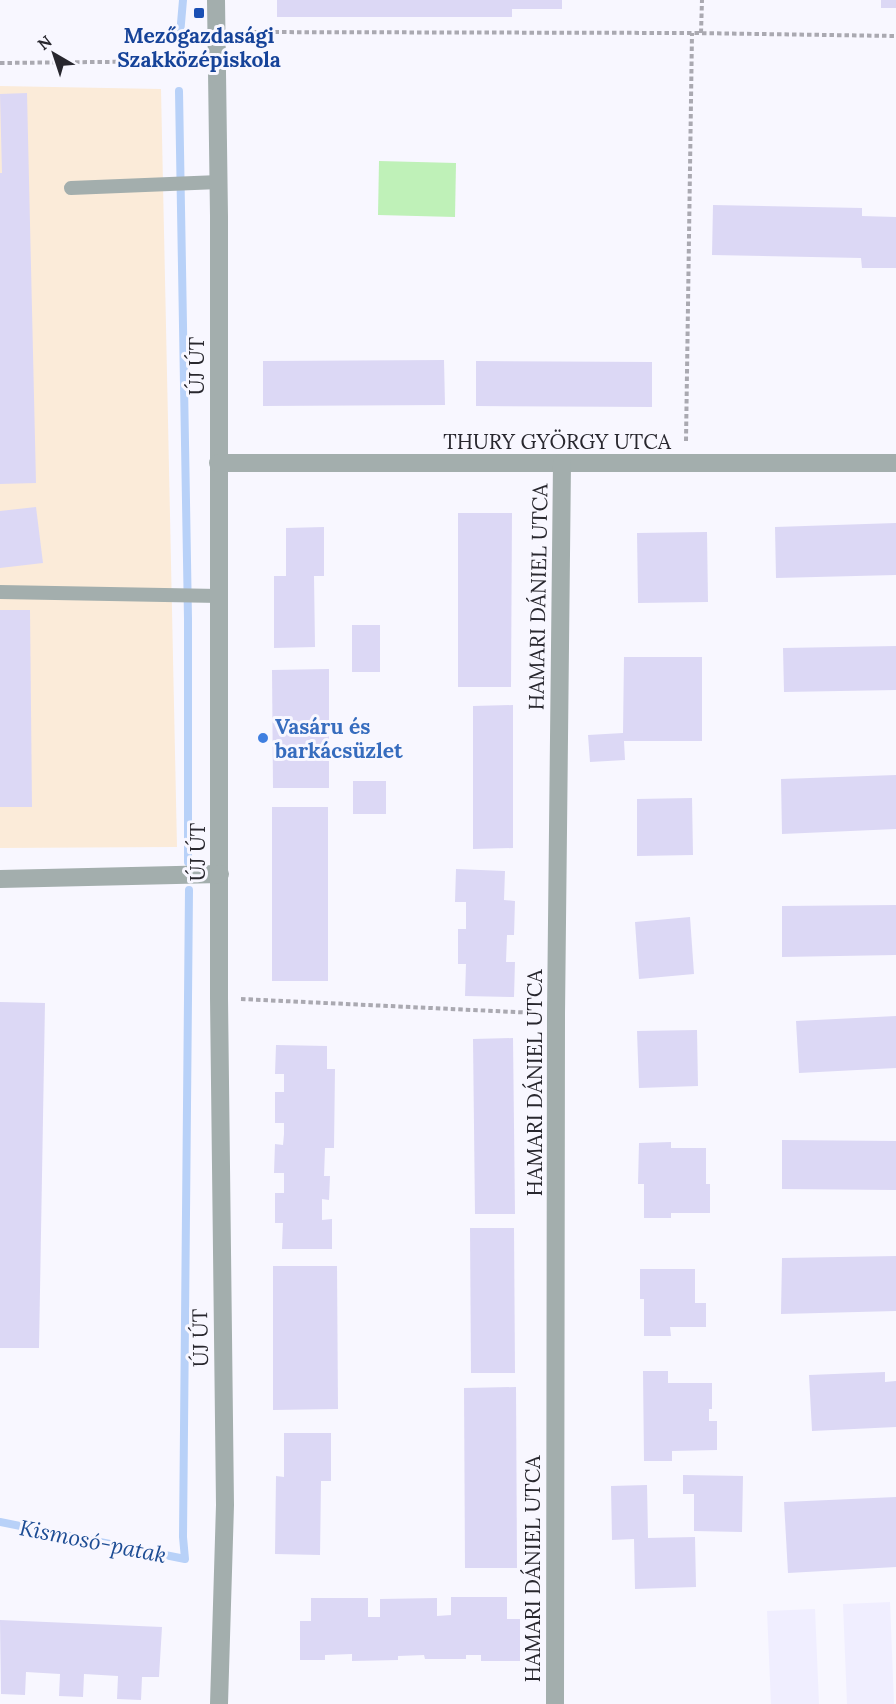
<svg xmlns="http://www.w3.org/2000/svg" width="896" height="1704" viewBox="0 0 896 1704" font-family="Lora,serif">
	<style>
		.built { fill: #f0eeff }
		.education { fill: #fbebd9 }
		.green { fill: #bff1b8 }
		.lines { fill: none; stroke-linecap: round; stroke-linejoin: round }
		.stream { stroke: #b8d1f8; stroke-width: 8 }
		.building { fill: #dcd8f5 }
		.path { stroke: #aaa9b1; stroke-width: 4; stroke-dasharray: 4.5 3; stroke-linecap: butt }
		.lane { stroke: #a3aead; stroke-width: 14 }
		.street { stroke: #a3aead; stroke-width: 18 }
		.transit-dot { fill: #1a4fb4; stroke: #f8f7ff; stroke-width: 2 }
		.shop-dot { fill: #3f7fe0; stroke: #f8f7ff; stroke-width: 2 }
		.labels { text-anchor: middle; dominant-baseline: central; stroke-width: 6; stroke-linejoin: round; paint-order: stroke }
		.transit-label { font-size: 21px; font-weight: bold; fill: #164399; stroke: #f8f7ff }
		.street-label { font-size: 21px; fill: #28272e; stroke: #f8f7ff }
		.shop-label { font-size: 21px; font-weight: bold; fill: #366cbe; stroke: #f8f7ff; text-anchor: start }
		.water-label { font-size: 22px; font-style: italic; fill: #1c4c94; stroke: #f8f7ff }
	</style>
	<rect width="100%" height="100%" fill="#f8f7ff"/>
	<g class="built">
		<polygon points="890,1602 894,1704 847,1704 843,1604"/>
		<polygon points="815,1609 819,1704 771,1704 767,1611"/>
	</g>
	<polygon class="education" points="0,86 161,89 177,847 0,848"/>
	<polygon class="green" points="379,161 456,163 455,217 378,215"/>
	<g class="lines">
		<g class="stream">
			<polyline points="180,35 183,0"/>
			<polyline points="179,91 188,619 188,862"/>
			<polyline points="0,1522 185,1559 183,1537 189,890"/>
		</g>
	</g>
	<g class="building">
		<polygon points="277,0 562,0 562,9 512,9 512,17 277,17"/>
		<rect x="881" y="0" width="15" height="8"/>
		<polygon points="27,93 36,483 0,484 0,173 2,173 0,94"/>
		<polygon points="713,205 862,208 862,216 896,217 896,268 862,268 861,258 712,255"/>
		<polygon points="444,360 445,405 263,406 263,361"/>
		<polygon points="476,361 652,362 652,407 476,406"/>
		<polygon points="36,507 43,563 0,568 0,511"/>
		<polygon points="458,513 512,513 511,687 458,687"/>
		<polygon points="896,523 896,575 776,578 775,527"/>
		<polygon points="324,527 324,576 314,576 315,647 274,648 274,576 286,576 286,528"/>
		<polygon points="707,532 708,602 638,603 637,533"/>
		<polygon points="0,610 30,610 32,807 0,807"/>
		<rect x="352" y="625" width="28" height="47"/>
		<polygon points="896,646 896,690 784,692 783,648"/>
		<polygon points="624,657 702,657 702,741 624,741 625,760 590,762 588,735 623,733"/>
		<polygon points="329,669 329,788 273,788 272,670"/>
		<polygon points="513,705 513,848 473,849 473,706"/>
		<polygon points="896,775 896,829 782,834 781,779"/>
		<rect x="353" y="781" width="33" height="33"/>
		<polygon points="692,798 693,855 637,856 637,799"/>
		<rect x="272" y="807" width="56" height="174"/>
		<polygon points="456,869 505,871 504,900 515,901 514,935 507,935 506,962 515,962 514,997 465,996 466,964 458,964 458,929 466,929 466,902 455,902"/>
		<polygon points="896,905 896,955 782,957 782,906"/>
		<polygon points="690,917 694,974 639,979 635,922"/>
		<polygon points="0,1002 45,1003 39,1348 0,1348"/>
		<polygon points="896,1016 896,1068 799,1073 796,1021"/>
		<polygon points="697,1030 698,1086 639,1088 637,1031"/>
		<polygon points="513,1038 515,1214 475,1214 473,1039"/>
		<polygon points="276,1045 327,1046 327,1069 335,1069 334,1148 325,1148 324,1176 330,1176 329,1200 322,1199 322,1220 332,1219 332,1249 282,1249 283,1223 275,1223 275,1193 284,1193 284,1173 274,1173 275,1144 283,1145 284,1134 284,1123 275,1123 275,1092 284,1092 284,1074 275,1074"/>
		<polygon points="782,1140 896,1141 896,1190 782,1189"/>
		<polygon points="671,1142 671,1148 706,1148 706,1184 710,1184 710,1213 671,1213 671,1218 644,1218 644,1184 638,1184 639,1143"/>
		<polygon points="470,1228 514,1228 515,1373 471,1373"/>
		<polygon points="896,1256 896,1311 781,1314 782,1258"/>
		<polygon points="273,1266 337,1266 338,1409 273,1410"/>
		<polygon points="640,1269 695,1269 695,1303 706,1303 706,1327 670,1327 671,1336 644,1336 644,1299 640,1299"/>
		<polygon points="643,1371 668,1371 668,1383 712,1383 712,1409 709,1409 709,1421 717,1421 717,1450 672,1451 672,1461 644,1461"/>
		<polygon points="885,1372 885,1382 896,1381 896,1427 812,1431 809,1375"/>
		<polygon points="516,1387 517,1568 465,1568 464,1388"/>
		<polygon points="284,1433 331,1433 331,1481 321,1481 320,1555 275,1554 276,1476 284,1477"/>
		<polygon points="683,1475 743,1476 742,1532 694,1531 694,1494 683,1494"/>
		<polygon points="647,1485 648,1538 695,1537 696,1587 635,1589 634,1539 612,1540 611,1486"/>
		<polygon points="896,1497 896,1567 788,1573 784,1502"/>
		<polygon points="451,1597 507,1597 507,1619 520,1619 520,1661 481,1661 481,1655 466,1655 466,1659 425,1659 424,1655 398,1656 398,1660 352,1661 352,1654 325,1655 325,1660 300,1660 300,1621 311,1621 311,1598 368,1598 368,1617 380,1617 380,1599 437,1598 437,1616 451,1615"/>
		<polygon points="0,1620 162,1627 159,1677 142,1677 141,1700 117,1699 118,1676 84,1674 83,1697 59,1696 60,1674 26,1672 25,1695 1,1694"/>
	</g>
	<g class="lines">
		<g class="path">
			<polyline points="237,32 692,33 896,36"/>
			<polyline points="701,33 702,0"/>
			<polyline points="0,63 197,61"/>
			<polyline points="686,441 692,33"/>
			<polyline points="241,999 536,1013"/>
		</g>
		<g class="lane">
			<polyline points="71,188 219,182"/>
			<polyline points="0,592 219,596"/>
		</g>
		<g class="street">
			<polyline points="216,0 219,216 219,998 225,1505 219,1704"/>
			<polyline points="218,463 896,463"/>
			<polyline points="0,879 220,874"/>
			<polyline points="555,1704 556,1014 562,463"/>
		</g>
	</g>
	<rect class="transit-dot" x="193" y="7" width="12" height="12" rx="3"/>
	<circle class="shop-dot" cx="263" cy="738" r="6"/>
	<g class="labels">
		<g class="transit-label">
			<text x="199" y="35">Mezőgazdasági<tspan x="199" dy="24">Szakközépiskola</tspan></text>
		</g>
		<g class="street-label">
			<text transform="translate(196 366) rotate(-90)">ÚJ ÚT</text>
			<text x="557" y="441">THURY GYÖRGY UTCA</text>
			<text transform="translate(538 597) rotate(-89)">HAMARI DÁNIEL UTCA</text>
			<text transform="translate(197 852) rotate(-90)">ÚJ ÚT</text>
			<text transform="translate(534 1083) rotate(-90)">HAMARI DÁNIEL UTCA</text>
			<text transform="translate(200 1338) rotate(-91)">ÚJ ÚT</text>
			<text transform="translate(532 1569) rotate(-90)">HAMARI DÁNIEL UTCA</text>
		</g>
		<g class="shop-label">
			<text x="275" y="726">Vasáru és<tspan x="275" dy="24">barkácsüzlet</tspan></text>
		</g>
		<g class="water-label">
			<text transform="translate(93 1541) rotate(11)">Kismosó-patak</text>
		</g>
	</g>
	<g transform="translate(54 54) rotate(321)" stroke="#f8f7ff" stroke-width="4.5" paint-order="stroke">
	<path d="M0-4.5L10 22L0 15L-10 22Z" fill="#28272e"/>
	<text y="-9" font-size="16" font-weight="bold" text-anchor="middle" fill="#28272e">N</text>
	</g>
</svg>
